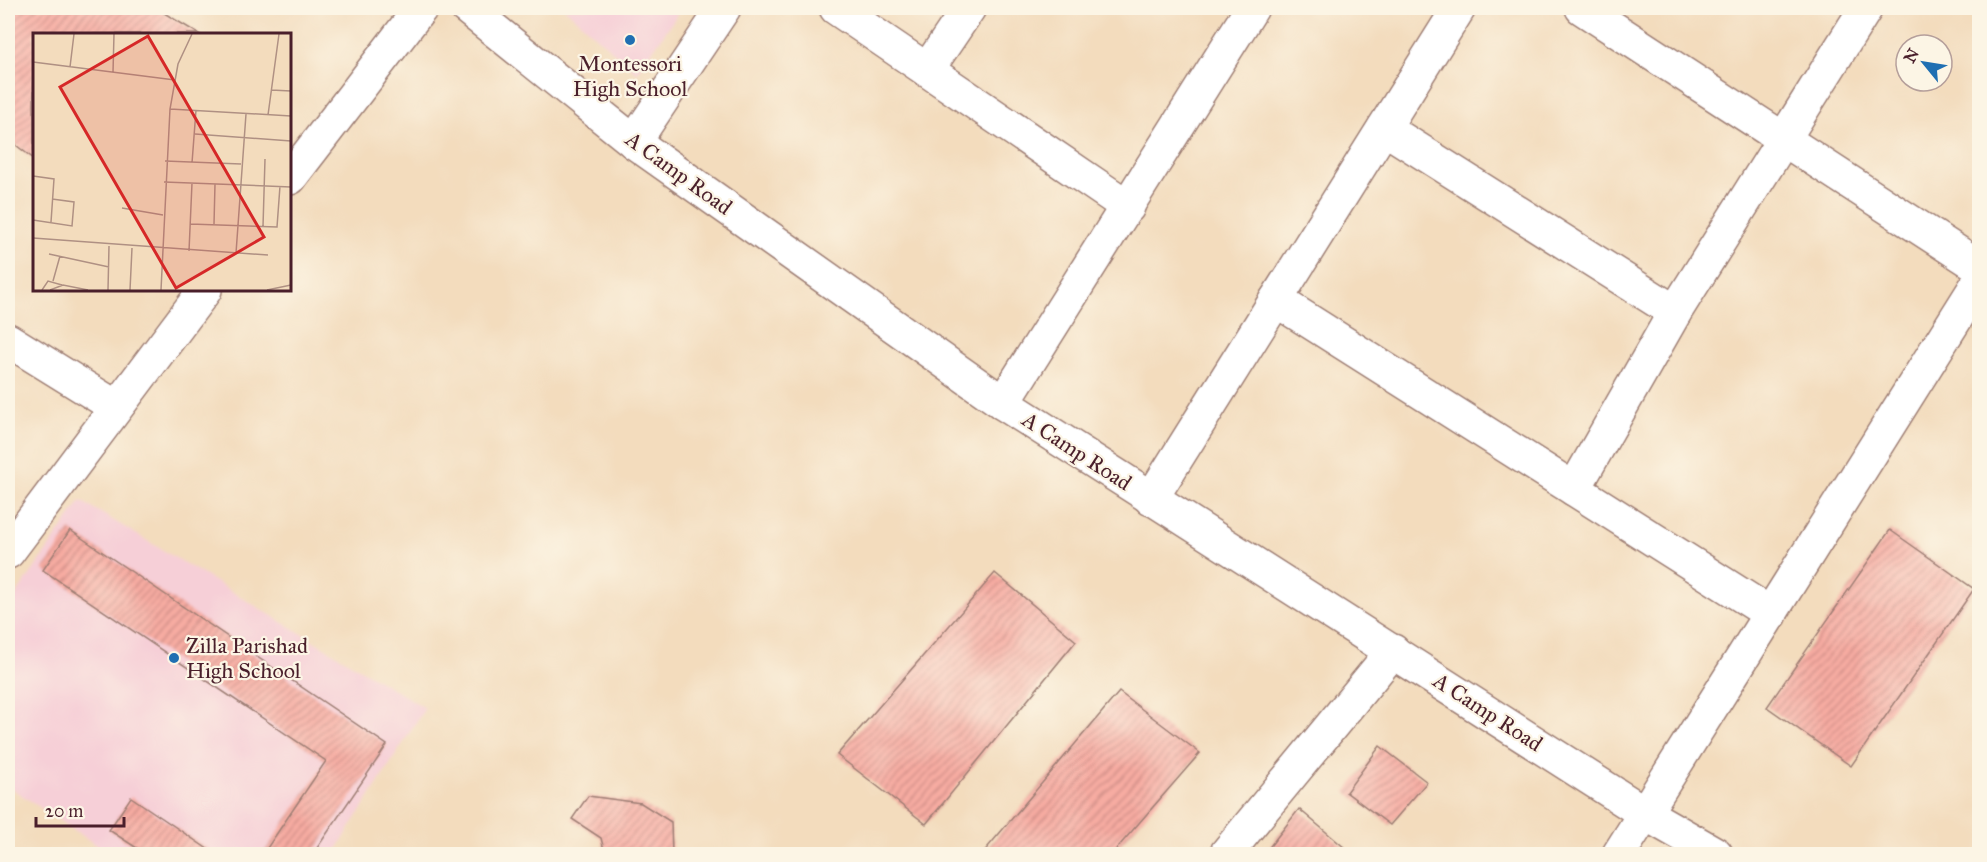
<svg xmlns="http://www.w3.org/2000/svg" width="1987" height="862" viewBox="0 0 1987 862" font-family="'IM FELL Great Primer',serif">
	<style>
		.built { fill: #f6cfd7 }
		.building { fill: url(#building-hatch) }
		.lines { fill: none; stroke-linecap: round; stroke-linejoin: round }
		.minor-casing { stroke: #9e7e74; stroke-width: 36 }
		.minor { stroke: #fff; stroke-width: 33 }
		.poi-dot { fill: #1f6fb2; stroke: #fcf5e5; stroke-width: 2 }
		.labels { text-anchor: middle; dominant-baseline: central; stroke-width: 4.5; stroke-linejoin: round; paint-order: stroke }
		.poi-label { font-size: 22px; fill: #4a1f2b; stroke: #fcf5e5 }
		.street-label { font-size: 22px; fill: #4a1f2b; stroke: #fcf5e5 }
		.inset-road { fill: none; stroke: #af9083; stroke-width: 1.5 }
		.view { fill: #d62828; fill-opacity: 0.15; stroke: #d62828; stroke-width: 3 }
		.inset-edge { fill: none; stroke: #4a1f2b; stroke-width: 3 }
	</style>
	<defs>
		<pattern id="building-hatch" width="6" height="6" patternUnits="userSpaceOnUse" patternTransform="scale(1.5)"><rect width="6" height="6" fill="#f7aca2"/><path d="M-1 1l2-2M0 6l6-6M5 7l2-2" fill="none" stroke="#ca8b84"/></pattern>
	</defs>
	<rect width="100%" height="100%" fill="#fcf5e5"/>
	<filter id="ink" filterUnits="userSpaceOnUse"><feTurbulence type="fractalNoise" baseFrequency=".0167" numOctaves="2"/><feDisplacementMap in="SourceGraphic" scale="12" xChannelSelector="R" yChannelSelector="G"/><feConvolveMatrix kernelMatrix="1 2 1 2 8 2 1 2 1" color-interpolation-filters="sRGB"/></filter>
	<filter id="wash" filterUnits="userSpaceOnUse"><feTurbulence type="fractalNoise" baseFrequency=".008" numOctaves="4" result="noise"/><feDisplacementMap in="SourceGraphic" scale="24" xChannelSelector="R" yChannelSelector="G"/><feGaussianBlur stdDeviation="1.35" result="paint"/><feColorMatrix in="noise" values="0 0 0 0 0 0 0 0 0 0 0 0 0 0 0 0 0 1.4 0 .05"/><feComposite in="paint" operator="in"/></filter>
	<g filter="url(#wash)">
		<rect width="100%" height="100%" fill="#f3dcbd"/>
		<g class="built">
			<polygon points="564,8 682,8 637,73"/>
			<polygon points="81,501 425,708 334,854 110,854 8,786 8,607"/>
		</g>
		<g id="blocks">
			<g class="building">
				<polygon points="11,8 156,8 199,34 34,34 34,159 8,139 8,13"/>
				<polygon points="70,530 387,745 313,854 263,854 326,761 43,570"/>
				<polygon points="1890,530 1974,589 1851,766 1767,707"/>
				<polygon points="995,573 1076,641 926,824 837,755"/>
				<polygon points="1119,692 1200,753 1112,854 982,854"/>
				<polygon points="1380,746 1427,782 1390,825 1346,792"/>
				<polygon points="588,796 641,803 671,822 672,854 605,854 601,838 572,819"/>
				<polygon points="131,797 215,854 146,854 109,830"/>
				<polygon points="1299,809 1352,854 1264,854"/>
			</g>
		</g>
	</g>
	<g filter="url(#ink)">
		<use href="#blocks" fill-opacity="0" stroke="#9e7e74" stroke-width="1.5"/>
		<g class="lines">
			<g class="minor-casing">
				<g id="minor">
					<polyline points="467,8 634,142 1003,403 1646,814 1716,854"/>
					<polyline points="836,8 1128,207"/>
					<polyline points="1582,8 1980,267"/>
					<polyline points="927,70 969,8"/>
					<polyline points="1384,128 1675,312"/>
					<polyline points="634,142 724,8"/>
					<polyline points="290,178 421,8"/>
					<polyline points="1276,300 1771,614"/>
					<polyline points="8,340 116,407"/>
					<polyline points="1003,403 1252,8"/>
					<polyline points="1574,489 1675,312 1866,8"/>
					<polyline points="1151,499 1459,8"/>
					<polyline points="8,552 205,290"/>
					<polyline points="1226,854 1393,651"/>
					<polyline points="1619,854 1980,280"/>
				</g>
			</g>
			<use href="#minor" class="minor"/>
		</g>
	</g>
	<g class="poi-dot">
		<circle cx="630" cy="40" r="6"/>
		<circle cx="174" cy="658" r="6"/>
	</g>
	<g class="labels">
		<g class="poi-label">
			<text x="630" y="63">Montessori<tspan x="630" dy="25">High School</tspan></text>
			<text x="186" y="645" text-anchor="start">Zilla Parishad<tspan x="186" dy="25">High School</tspan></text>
		</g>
		<g class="street-label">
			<text transform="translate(679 173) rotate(36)">A Camp Road</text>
			<text transform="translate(1077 451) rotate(33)">A Camp Road</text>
			<text transform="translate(1488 712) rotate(33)">A Camp Road</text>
		</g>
	</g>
	<g transform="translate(33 33)">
		<rect width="258" height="258" fill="#f3dcbd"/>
		<path class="inset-road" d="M0 29 142 47M37 34 41 1M80 39 81 1M238 57 258 58M137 76 258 83M235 82 246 1M162 101 258 108M132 128 208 131M159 130 163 77M0 143 21 146 18 189M131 149 258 154M89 175 130 182M0 187 39 193 41 169 19 166M157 191 244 194 247 153M181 191 182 151M230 193 232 126M0 205 235 222M156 218 159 150M203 220 213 81M16 221 76 234M20 248 27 223M9 257 15 248 29 252M17 257 30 252 55 257M75 257 76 213M97 257 99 215M128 257 137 76 145 31 159 1M234 257 258 252"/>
		<path class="view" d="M115 3 231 204 143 255 27 54Z"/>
		<rect width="258" height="258" class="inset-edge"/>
	</g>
	<rect width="1987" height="862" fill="none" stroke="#fcf5e5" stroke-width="30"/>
	<g transform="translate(1924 63) rotate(300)"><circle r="28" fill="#fcf5e5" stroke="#b59f9b" stroke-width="1.5"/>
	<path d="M0-4.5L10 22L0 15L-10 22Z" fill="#1f6fb2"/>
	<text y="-9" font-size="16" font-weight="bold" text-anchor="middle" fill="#4a1f2b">N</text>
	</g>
	<path d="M36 817v9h88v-9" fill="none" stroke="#4a1f2b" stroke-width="3"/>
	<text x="45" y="817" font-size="18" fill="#4a1f2b" stroke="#fcf5e5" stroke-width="4.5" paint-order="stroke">20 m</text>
</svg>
